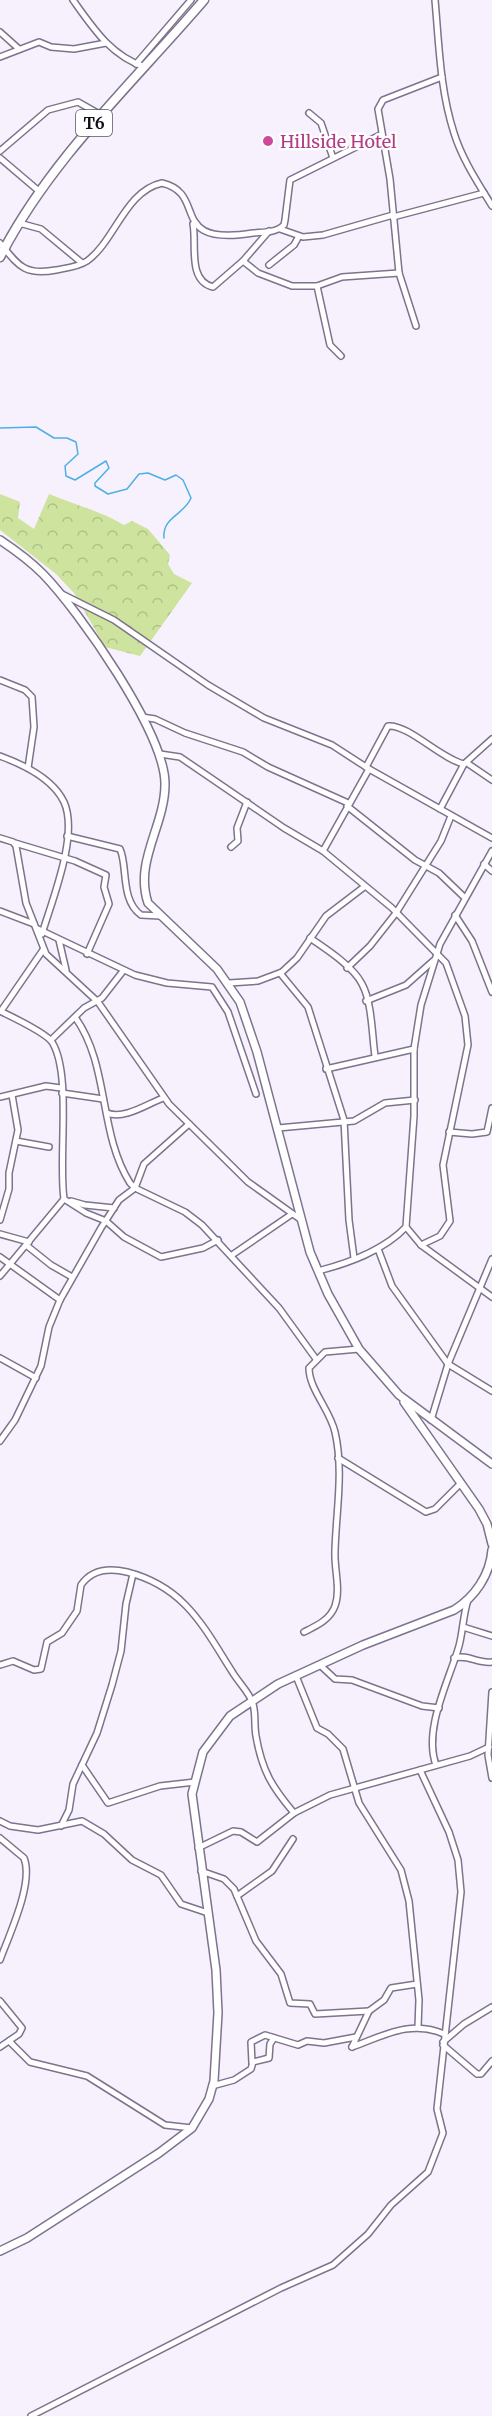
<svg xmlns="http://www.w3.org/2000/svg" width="492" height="2416" viewBox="0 0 492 2416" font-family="Merriweather,serif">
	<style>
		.forest { fill: url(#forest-crowns) }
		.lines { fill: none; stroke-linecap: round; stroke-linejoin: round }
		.stream { stroke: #4cb0e4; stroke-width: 1.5 }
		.minor-casing { stroke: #7e728d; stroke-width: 8 }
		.secondary-casing { stroke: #7e728d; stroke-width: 10 }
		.trunk-casing { stroke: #7e728d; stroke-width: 11 }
		.minor { stroke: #fff; stroke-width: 5 }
		.secondary { stroke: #fff; stroke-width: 7 }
		.trunk { stroke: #fff; stroke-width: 8 }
		.hotel-dot { fill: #d1479c; stroke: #fff; stroke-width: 2 }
		.labels { text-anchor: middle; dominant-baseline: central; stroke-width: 4.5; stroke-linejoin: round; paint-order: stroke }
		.shield { fill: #fff; stroke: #58555c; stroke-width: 1.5 }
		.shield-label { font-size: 16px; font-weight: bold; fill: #110c16 }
		.hotel-label { font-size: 18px; fill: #b23c85; stroke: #fff; text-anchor: start }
	</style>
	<defs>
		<pattern id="forest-crowns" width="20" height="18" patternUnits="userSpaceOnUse" patternTransform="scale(1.5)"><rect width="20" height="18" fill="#cde39e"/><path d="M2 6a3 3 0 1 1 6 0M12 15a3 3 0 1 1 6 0" fill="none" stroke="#afc287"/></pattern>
	</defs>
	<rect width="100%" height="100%" fill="#f7f1fe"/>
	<path class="forest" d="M0 494 20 502 18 518 34 529 49 494C75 505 101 511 124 525L132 521 148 529 170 555 168 564 174 574 192 583 140 656 105 647 74 593 56 574 0 530Z"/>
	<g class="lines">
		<path class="stream" d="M0 428 36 427 54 438H67L76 442 78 454 65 466 66 476 75 480 106 461 109 468 95 483V486L108 494 127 489 139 474 148 473 165 480 176 475 183 480 191 498C184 515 162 517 164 538"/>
		<g class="minor-casing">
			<g id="minor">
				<path d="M73 0C93 28 111 56 145 67"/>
				<path d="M435 0C439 44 440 90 454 133 462 159 478 183 492 206"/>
				<polyline points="0,32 19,49"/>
				<polyline points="0,57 39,42 51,47 74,49 106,43"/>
				<polyline points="136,64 191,0"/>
				<polyline points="309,113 321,123 333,158"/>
				<polyline points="0,151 48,110 78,102 101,115"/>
				<polyline points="0,158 40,192"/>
				<polyline points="393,217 484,193"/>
				<polyline points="19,223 41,229 82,263"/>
				<path d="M193 224C197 243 187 281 213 287L243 261 269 231"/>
				<polyline points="280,229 303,237 323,235 393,215"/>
				<path d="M0 243C18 265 24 276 56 270 66 268 78 267 87 261 115 241 125 191 162 183 209 194 166 247 253 233 263 232 276 233 284 225L285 220 290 180 380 135"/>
				<polyline points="243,261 258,273 292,286 317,286 342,277 399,273"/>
				<polyline points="269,265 294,245 299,236"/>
				<polyline points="317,286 330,345 341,356"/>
				<polyline points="416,326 399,273 390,179 378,109 383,100 442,77"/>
				<polyline points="62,594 114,620 208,685 264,718 332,745 369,769 492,838"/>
				<polyline points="0,680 25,690 32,697 34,727 28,768"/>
				<polyline points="142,717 155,719 185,733 243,752 268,767 348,803"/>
				<polyline points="160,754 180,757 284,828 323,851 392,908 446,963 465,1016 468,1045 443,1165 450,1221 440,1236 421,1245 406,1227"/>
				<path d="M0 756C22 764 53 779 64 802 79 835 52 900 42 934"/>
				<polyline points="467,763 492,780"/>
				<path d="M366 767 388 726C408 724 441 759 464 764L492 739"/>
				<polyline points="347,806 415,860 439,873 464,897"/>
				<polyline points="440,809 464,764"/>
				<path d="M67 836 120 849C128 866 120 900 141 915L160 916"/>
				<polyline points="0,838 13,842 16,846 26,903 46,954 98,1002 169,1104 248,1182 300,1219"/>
				<polyline points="15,843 75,861 106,875 104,887 109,904 87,954"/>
				<polyline points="231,847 238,841 237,828 247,802"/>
				<polyline points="323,851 369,769"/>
				<polyline points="484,864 492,871"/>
				<polyline points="0,911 34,924"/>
				<polyline points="455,915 472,941 492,992"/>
				<polyline points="38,929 135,975 167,983 212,987 228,1012 256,1094"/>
				<path d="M310 938C325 948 354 967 362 984 372 1002 372 1035 375 1056"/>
				<polyline points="59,940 66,970"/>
				<polyline points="347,968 370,946 396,913 441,841 451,816"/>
				<polyline points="280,973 308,1007 344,1120 349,1220 354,1258"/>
				<polyline points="229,983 258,981 282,972 297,958 326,916 364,887"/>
				<polyline points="366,1001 406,985 433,961"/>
				<path d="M0 1011C12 1017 45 1032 52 1042 72 1074 58 1158 64 1199L86 1213 106 1221 124 1237 161 1257 203 1248 218 1240"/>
				<polyline points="1,1011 43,950"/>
				<path d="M75 1017C110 1066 98 1132 130 1183L135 1188 185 1212 202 1225 279 1308 316 1359"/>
				<polyline points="51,1040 84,1008 102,998 123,971"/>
				<polyline points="326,1069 414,1049"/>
				<polyline points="62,1093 103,1099"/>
				<polyline points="0,1097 46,1086 61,1088"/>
				<path d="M107 1113C124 1120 147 1104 163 1098"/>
				<polyline points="278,1128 354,1121 385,1103 415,1100"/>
				<polyline points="449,1132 472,1134 487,1132 492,1108"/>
				<polyline points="16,1141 49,1147"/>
				<polyline points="71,1201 85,1205 114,1208"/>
				<polyline points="0,1220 9,1189 9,1173 18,1130 12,1095"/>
				<polyline points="0,1234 29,1242"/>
				<polyline points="26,1245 51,1265 72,1277"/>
				<polyline points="421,1245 492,1297"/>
				<polyline points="378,1249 392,1286 448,1364 492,1391"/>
				<polyline points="232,1255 292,1214"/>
				<polyline points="0,1257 60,1300"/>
				<path d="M318 1271C349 1263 383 1251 406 1227L414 1116V1049L421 1005 440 944 492 851"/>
				<polyline points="0,1276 64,1199"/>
				<polyline points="0,1358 36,1378"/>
				<polyline points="431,1420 448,1364 492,1259"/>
				<polyline points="0,1441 15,1420 41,1366 49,1327 60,1300 101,1228 119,1200 135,1188 144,1164 189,1124"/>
				<polyline points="338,1458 426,1512 435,1509 461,1483"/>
				<polyline points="463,1627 492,1636"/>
				<path d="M304 1632C316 1626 330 1620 335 1606 341 1589 334 1569 335 1551 336 1512 344 1471 335 1432 330 1410 309 1389 309 1368L325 1352 359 1349"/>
				<path d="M454 1658C468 1654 478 1664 492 1662"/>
				<path d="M0 1665 13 1661 34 1670 41 1669 47 1642 62 1633 77 1611 81 1585C92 1569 110 1568 127 1572 185 1587 203 1626 233 1673 239 1683 250 1693 253 1704 256 1714 254 1725 256 1736 262 1771 272 1787 294 1813"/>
				<polyline points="320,1665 335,1679 352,1680 422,1706 439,1708"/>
				<polyline points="296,1676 317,1728 328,1734 343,1749 359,1803 401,1870 409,1901 419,2000 418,2027"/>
				<polyline points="492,1692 488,1755 492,1778"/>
				<polyline points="82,1765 108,1803 160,1786 195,1782"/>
				<path d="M436 1765C423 1729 449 1681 459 1646 463 1631 463 1615 468 1600"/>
				<polyline points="0,1821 10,1826 38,1830 82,1821 104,1834 132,1860 161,1875 181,1904 208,1913"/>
				<polyline points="61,1826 69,1810 73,1784 97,1733 112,1685 121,1651 126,1604 133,1574"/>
				<path d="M0 1838 24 1858C34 1883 9 1935 0 1960"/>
				<polyline points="198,1848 233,1831 241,1832 257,1842 294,1813 330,1795 470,1756 489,1747"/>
				<polyline points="201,1871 224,1879 234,1889 256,1941 281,1974 290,2003 310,2004 315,2014 369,2011"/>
				<polyline points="237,1896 272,1871 293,1839"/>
				<polyline points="0,2001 22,2028 19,2034 0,2047"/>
				<polyline points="9,2041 30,2062 87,2076 165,2125 192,2128"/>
				<polyline points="443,2042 464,2024 492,2007"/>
				<polyline points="443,2045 477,2074 481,2074 492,2061"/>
				<polyline points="352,2047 369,2011 384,2000 391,1988 417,1984"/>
				<path d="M352 2047C383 2036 411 2019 444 2034"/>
				<polyline points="252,2063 251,2042 265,2035 298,2045 307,2041 324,2043 356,2037"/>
				<polyline points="212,2086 234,2080 251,2069 253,2062 269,2058 270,2044 274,2038"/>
				<polyline points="31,2416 281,2288 333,2265 368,2234 391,2205 428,2172 443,2133 437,2109 461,1892 458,1860 449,1832 420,1770"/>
			</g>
		</g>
		<g class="secondary-casing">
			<g id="secondary">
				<path d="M0 540C15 550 30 561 43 574 79 611 165 733 165 784 165 826 134 861 148 903L217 969 240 1002 257 1052 310 1252 328 1294 359 1349 399 1395 492 1464"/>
				<polyline points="404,1402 479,1509 487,1524 492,1544"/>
				<path d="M0 2251 27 2238 159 2153 192 2128 209 2099 214 2081 218 2013 216 1970 192 1794 203 1752 230 1716 278 1684 363 1645 454 1610C475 1597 490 1575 492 1550"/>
			</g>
		</g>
		<g class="trunk-casing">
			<path id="trunk" d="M0 257C50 159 133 83 204 0"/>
		</g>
		<use href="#minor" class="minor"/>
		<use href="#secondary" class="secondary"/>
		<use href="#trunk" class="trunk"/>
	</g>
	<circle class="hotel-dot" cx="268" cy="141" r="6"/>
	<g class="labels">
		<rect class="shield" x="76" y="110" width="36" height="26" rx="4.5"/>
		<g class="shield-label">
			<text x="94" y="123">T6</text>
		</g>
		<g class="hotel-label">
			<text x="280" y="141">Hillside Hotel</text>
		</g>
	</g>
</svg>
